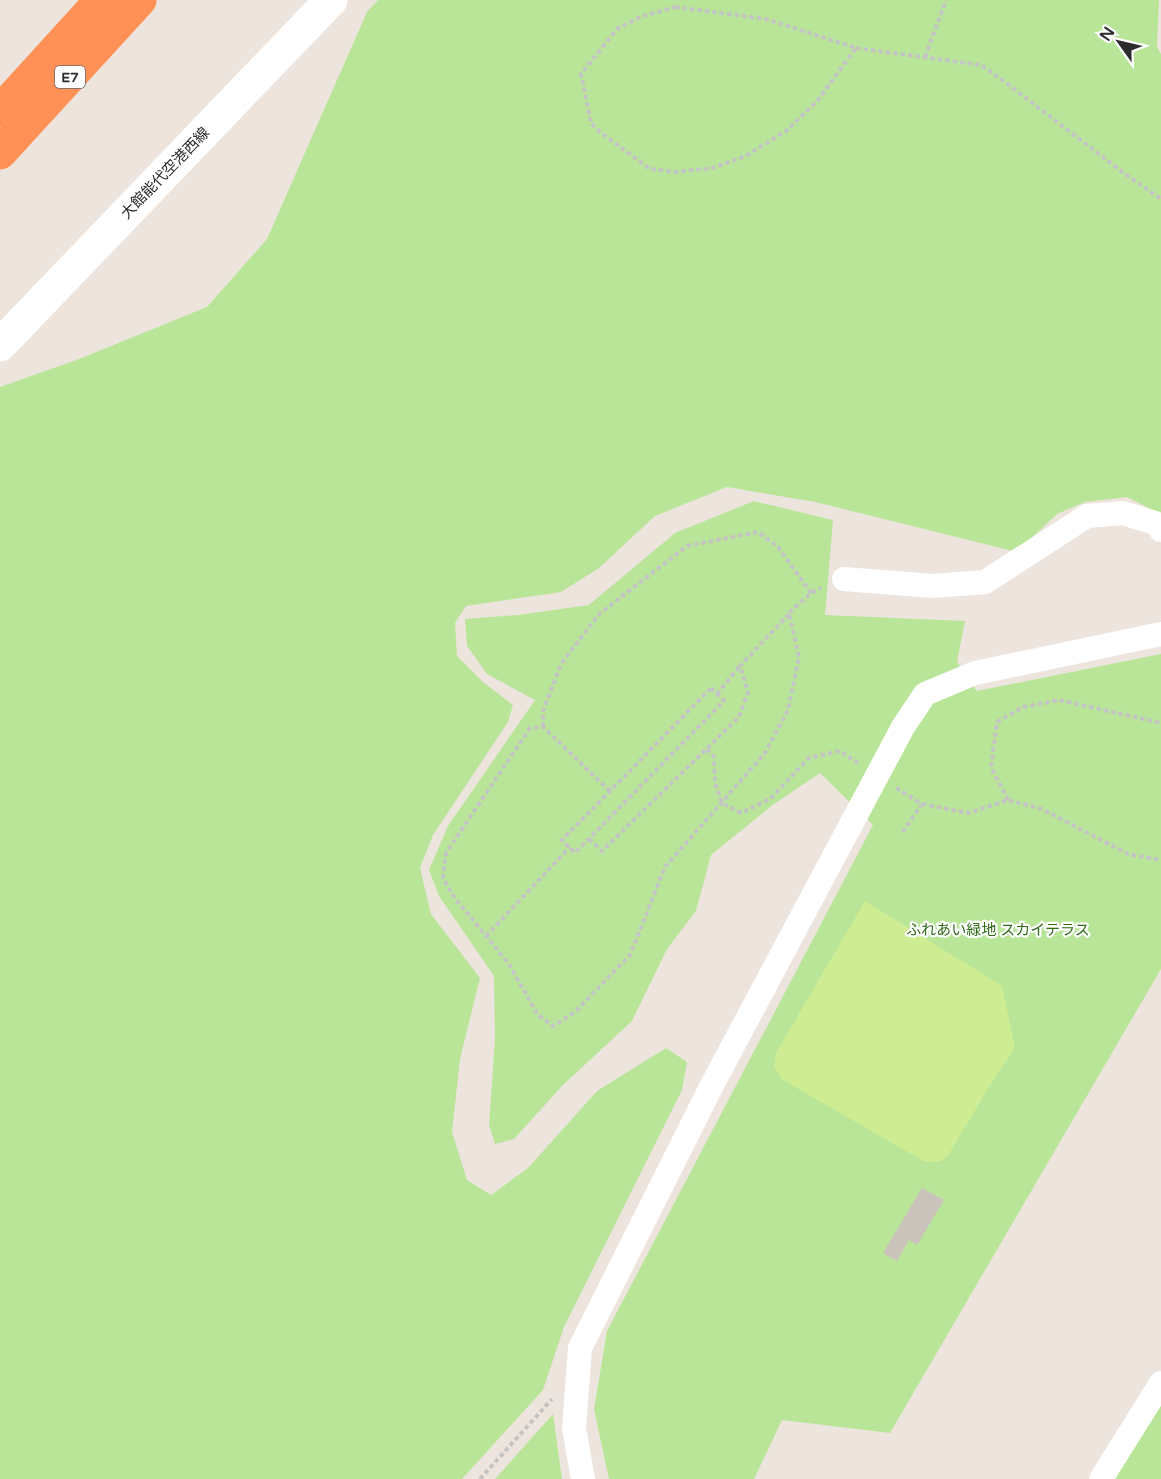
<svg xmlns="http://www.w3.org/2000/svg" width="1161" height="1479" viewBox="0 0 1161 1479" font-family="'Varela Round','Noto Sans JP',sans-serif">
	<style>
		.green { fill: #b9e598 }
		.pitch { fill: #ceed93 }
		.building { fill: #c9c3bb }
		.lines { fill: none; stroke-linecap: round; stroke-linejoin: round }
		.path { stroke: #c4c4c4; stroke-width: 4; stroke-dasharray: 4.5 3; stroke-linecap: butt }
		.minor { stroke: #fff; stroke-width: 24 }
		.secondary { stroke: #fff; stroke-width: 33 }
		.motorway { stroke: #ff9156; stroke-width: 33 }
		.labels { text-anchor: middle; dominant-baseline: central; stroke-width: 4.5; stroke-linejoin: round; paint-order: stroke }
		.shield { fill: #fff; stroke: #6b6b6b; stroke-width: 1.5 }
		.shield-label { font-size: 14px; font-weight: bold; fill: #2b2b2b }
		.street-label { font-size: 15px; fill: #2b2b2b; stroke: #fff }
		.park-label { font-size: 15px; fill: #306b18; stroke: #fff }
	</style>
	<rect width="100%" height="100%" fill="#ede5dd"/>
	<g class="green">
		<polygon points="378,0 1159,0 1157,47 1161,54 1161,514 1127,497 1085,502 1057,514 1017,552 815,502 727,487 655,516 599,568 561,592 466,606 455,623 457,656 483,682 513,705 508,722 433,835 420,868 431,914 480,978 460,1059 452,1132 467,1180 491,1195 528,1168 597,1091 666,1048 687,1062 682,1090 564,1327 543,1390 462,1479 0,1479 0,387 79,359 207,307 267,239 367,12"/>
		<polygon points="754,501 833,520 825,615 965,621 957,662 977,691 1161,654 1161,969 890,1433 782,1420 754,1479 609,1479 594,1409 607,1331 873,825 820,773 774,804 711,855 696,911 667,949 632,1021 562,1086 514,1139 495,1144 489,1125 495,1039 494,976 439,896 429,870 448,826 535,700 487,674 467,646 465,619 518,615 589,605 675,533"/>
		<polygon points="1161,1397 1161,1479 1110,1479"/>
		<polygon points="553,1414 562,1479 495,1479"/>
	</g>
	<polygon class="pitch" points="865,901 1002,986 1015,1048 989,1087 947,1157 939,1162 925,1162 783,1080 774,1067 776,1053"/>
	<polygon class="building" points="922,1188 944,1200 917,1245 909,1240 897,1261 883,1253"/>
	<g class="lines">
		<g class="path">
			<polygon points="675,7 766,19 856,48 818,100 786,131 746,156 712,168 675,172 650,169 600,132 591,123 581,74 617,29 640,17"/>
			<polyline points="856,48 981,65 1001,79 1125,174 1161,199"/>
			<polyline points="925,57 946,0"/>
			<polygon points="711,688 724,701 575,853 562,840"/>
			<polyline points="717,694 739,667"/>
			<polyline points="543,727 543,711 561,664 599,614 687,546 758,532 778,547 811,593"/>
			<polyline points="707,749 714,757 715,783 722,803 741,813 770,799 809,758 840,751 858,763"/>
			<polyline points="896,788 922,804 902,833"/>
			<polyline points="610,791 543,727 530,728 446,853 443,878 454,897 508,963 538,1015 553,1026 575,1012 630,955 665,867 765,753 788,710 799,657 789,613 811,593 821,588"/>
			<polyline points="1008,800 991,767 997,722 1023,707 1059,700 1161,723"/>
			<polyline points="922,804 968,813 1008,800 1042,809 1128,854 1161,860"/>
			<polyline points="589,839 602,851 739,717 748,692 740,666 789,614"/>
			<polyline points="486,936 570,847"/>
			<polyline points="480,1479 552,1399"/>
		</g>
		<g class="minor">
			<polyline points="844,579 933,586 985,582 1087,516 1123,513 1155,523 1161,530"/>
			<polyline points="583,1479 574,1428 580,1348 711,1087 903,727 925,694 975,673 1161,634"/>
			<polyline points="1101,1479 1161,1383"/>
		</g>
		<polyline class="secondary" points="0,345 331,0"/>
		<g class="motorway">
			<polyline points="0,111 101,0"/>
			<polyline points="0,153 140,0"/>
		</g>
	</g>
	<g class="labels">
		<rect class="shield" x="55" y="66" width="30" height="22" rx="4.5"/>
		<g class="shield-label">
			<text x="70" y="77">E7</text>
		</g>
		<g class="street-label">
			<text transform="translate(165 173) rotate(-46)">大館能代空港西線</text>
		</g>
		<g class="park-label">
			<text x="998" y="930">ふれあい緑地 スカイテラス</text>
		</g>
	</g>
	<g transform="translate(1119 42) rotate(304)" stroke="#ffffff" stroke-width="4.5" paint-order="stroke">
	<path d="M0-4.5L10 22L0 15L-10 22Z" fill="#2b2b2b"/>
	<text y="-9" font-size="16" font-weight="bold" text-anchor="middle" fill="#2b2b2b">N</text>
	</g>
</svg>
